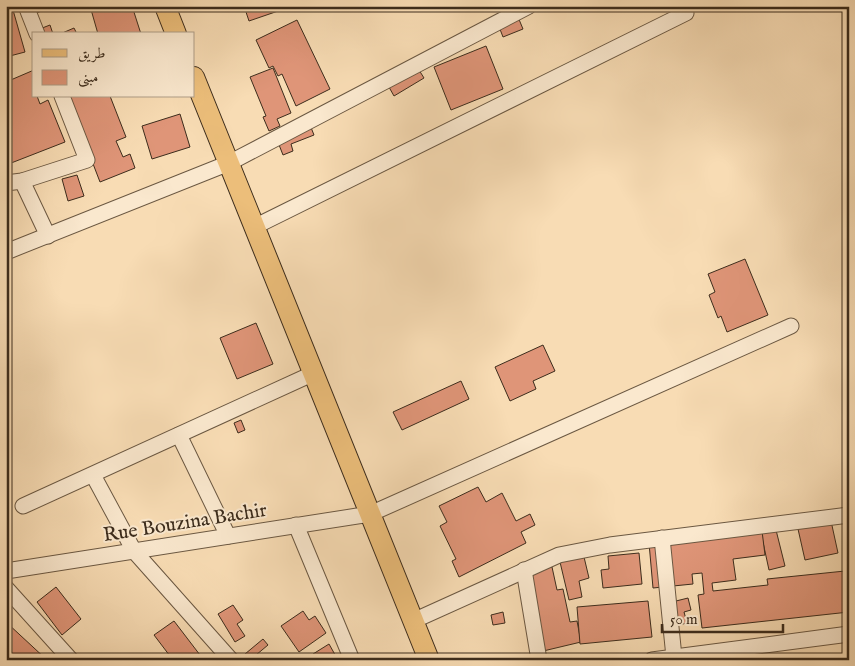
<svg xmlns="http://www.w3.org/2000/svg" width="855" height="666" viewBox="0 0 855 666" font-family="'IM FELL English',Amiri,serif">
	<style>
		.building { fill: #df9578; stroke: #3c2c1c }
		.lines { fill: none; stroke-linecap: round; stroke-linejoin: round }
		.minor-casing { stroke: #6b5842; stroke-width: 17 }
		.major-casing { stroke: #3c2c1c; stroke-width: 22 }
		.minor { stroke: #fae8ce; stroke-width: 15 }
		.major { stroke: #ecbe7a; stroke-width: 20 }
		.labels { text-anchor: middle; dominant-baseline: central; stroke-width: 4; stroke-linejoin: round; paint-order: stroke }
		.street-label { font-size: 20px; fill: #3c2c1c; stroke: #fae8ce }
	</style>
	<rect width="100%" height="100%" fill="#f8dcb4"/>
	<filter id="stains"><feTurbulence type="fractalNoise" baseFrequency=".004" numOctaves="4"/><feColorMatrix values="0 0 0 0 .2 0 0 0 0 .09 0 0 0 0 .02 0 0 0 .5 -.17"/></filter>
	<radialGradient id="worn" r=".72"><stop offset=".6" stop-color="#630" stop-opacity="0"/><stop offset="1" stop-color="#630" stop-opacity=".3"/></radialGradient>
	<g class="building">
		<polygon points="25,6 54,6 29,16"/>
		<polygon points="90,6 132,6 141,34 98,34"/>
		<polygon points="261,6 283,6 284,9 249,21 246,12"/>
		<polygon points="13,10 25,52 6,57 6,12"/>
		<polygon points="518,17 523,29 503,37 498,24"/>
		<polygon points="297,20 330,89 296,106 282,74 278,76 273,66 269,68 256,40"/>
		<polygon points="50,25 53,34 38,34 37,30"/>
		<polygon points="74,28 77,34 60,34"/>
		<polygon points="486,46 503,89 451,110 434,67"/>
		<polygon points="414,62 424,78 394,96 385,80"/>
		<polygon points="273,68 291,113 277,119 280,126 269,131 263,117 266,116 250,77"/>
		<polygon points="34,70 34,96 37,96 40,104 48,100 65,142 6,165 6,82"/>
		<polygon points="67,96 110,96 126,137 116,141 123,157 130,154 135,168 100,182"/>
		<polygon points="180,114 190,147 152,159 142,126"/>
		<polygon points="308,120 314,135 291,144 293,151 283,155 274,132"/>
		<polygon points="77,175 84,196 68,201 62,179"/>
		<polygon points="745,259 768,315 727,332 721,316 718,318 709,295 715,292 708,274"/>
		<polygon points="256,323 273,364 237,379 220,338"/>
		<polygon points="543,345 555,371 533,381 536,389 510,401 495,367"/>
		<polygon points="461,381 469,399 402,430 393,412"/>
		<polygon points="241,420 245,430 238,433 234,423"/>
		<polygon points="478,487 486,502 502,493 516,521 530,514 535,525 521,532 526,543 459,577 452,561 456,559 440,526 447,522 439,506"/>
		<polygon points="831,521 838,553 805,560 798,529"/>
		<polygon points="776,530 785,566 769,570 761,533"/>
		<polygon points="762,531 765,555 733,559 736,580 712,583 713,591 768,585 767,579 845,571 849,612 702,628 698,595 704,594 702,573 692,574 693,584 653,588 649,543"/>
		<polygon points="639,553 642,584 603,588 601,570 609,569 608,556"/>
		<polygon points="584,557 589,578 579,581 582,597 569,600 560,562"/>
		<polygon points="552,567 557,590 563,589 570,622 577,621 581,642 539,652 522,573"/>
		<polygon points="56,587 81,619 62,635 37,602"/>
		<polygon points="688,598 691,610 684,612 687,623 674,626 668,603"/>
		<polygon points="648,601 652,637 580,644 577,607"/>
		<polygon points="233,605 243,620 237,624 245,636 235,642 218,614"/>
		<polygon points="303,611 309,620 315,616 326,633 299,652 281,626"/>
		<polygon points="503,612 505,623 493,625 491,615"/>
		<polygon points="174,621 200,655 194,660 173,660 154,635"/>
		<polygon points="6,622 47,660 10,660 6,656"/>
		<polygon points="263,639 268,645 250,660 245,654"/>
		<polygon points="329,644 338,660 316,660 313,654"/>
	</g>
	<g class="lines">
		<g class="minor-casing">
			<g id="minor">
				<polyline points="26,6 37,34"/>
				<polyline points="22,181 48,236"/>
				<polyline points="6,183 22,181 87,160 62,96"/>
				<polyline points="254,227 686,13"/>
				<polyline points="6,252 229,163 529,6"/>
				<polyline points="179,435 228,536"/>
				<polyline points="93,475 134,551 231,660"/>
				<polyline points="23,506 312,374"/>
				<polyline points="296,525 352,660"/>
				<polyline points="662,538 674,657"/>
				<polyline points="524,570 539,660"/>
				<polyline points="6,571 370,514 791,326"/>
				<polyline points="6,588 71,660"/>
				<polyline points="413,621 559,555 610,545 849,515"/>
				<polyline points="652,660 849,634"/>
			</g>
		</g>
		<g class="major-casing">
			<g id="major">
				<polyline points="165,6 176,34"/>
				<polyline points="194,77 429,660"/>
			</g>
		</g>
		<use href="#minor" class="minor"/>
		<use href="#major" class="major"/>
	</g>
	<g class="labels">
		<g class="street-label">
			<text transform="translate(185 523) rotate(-9)">Rue Bouzina Bachir</text>
		</g>
	</g>
	<rect width="855" height="666" fill="none" stroke="#f8dcb4" stroke-width="25"/>
	<rect x="8" y="8" width="840" height="651" fill="none" stroke="#3c2c1c" stroke-width="2.5"/>
	<rect x="12" y="12" width="830" height="641" fill="none" stroke="#3c2c1c"/>
	<rect x="32" y="32" width="162" height="65" fill="#fae8ce" stroke="#ae9d87"/>
	<rect x="42" y="49" width="25" height="8" fill="#ecbe7a" stroke="#ae9d87"/>
	<text x="78" y="58" font-size="15" fill="#3c2c1c">طريق</text>
	<rect x="42" y="70" width="25" height="15" fill="#df9578" stroke="#ae9d87"/>
	<text x="78" y="82" font-size="15" fill="#3c2c1c">مبنى</text>
	<path d="M662 624v8h121v-8" fill="none" stroke="#3c2c1c" stroke-width="2.5"/>
	<text x="670" y="624" font-size="15" fill="#3c2c1c" stroke="#fae8ce" stroke-width="4" paint-order="stroke">50 m</text>
	<rect width="100%" height="100%" filter="url(#stains)"/>
	<rect width="100%" height="100%" fill="url(#worn)"/>
</svg>
